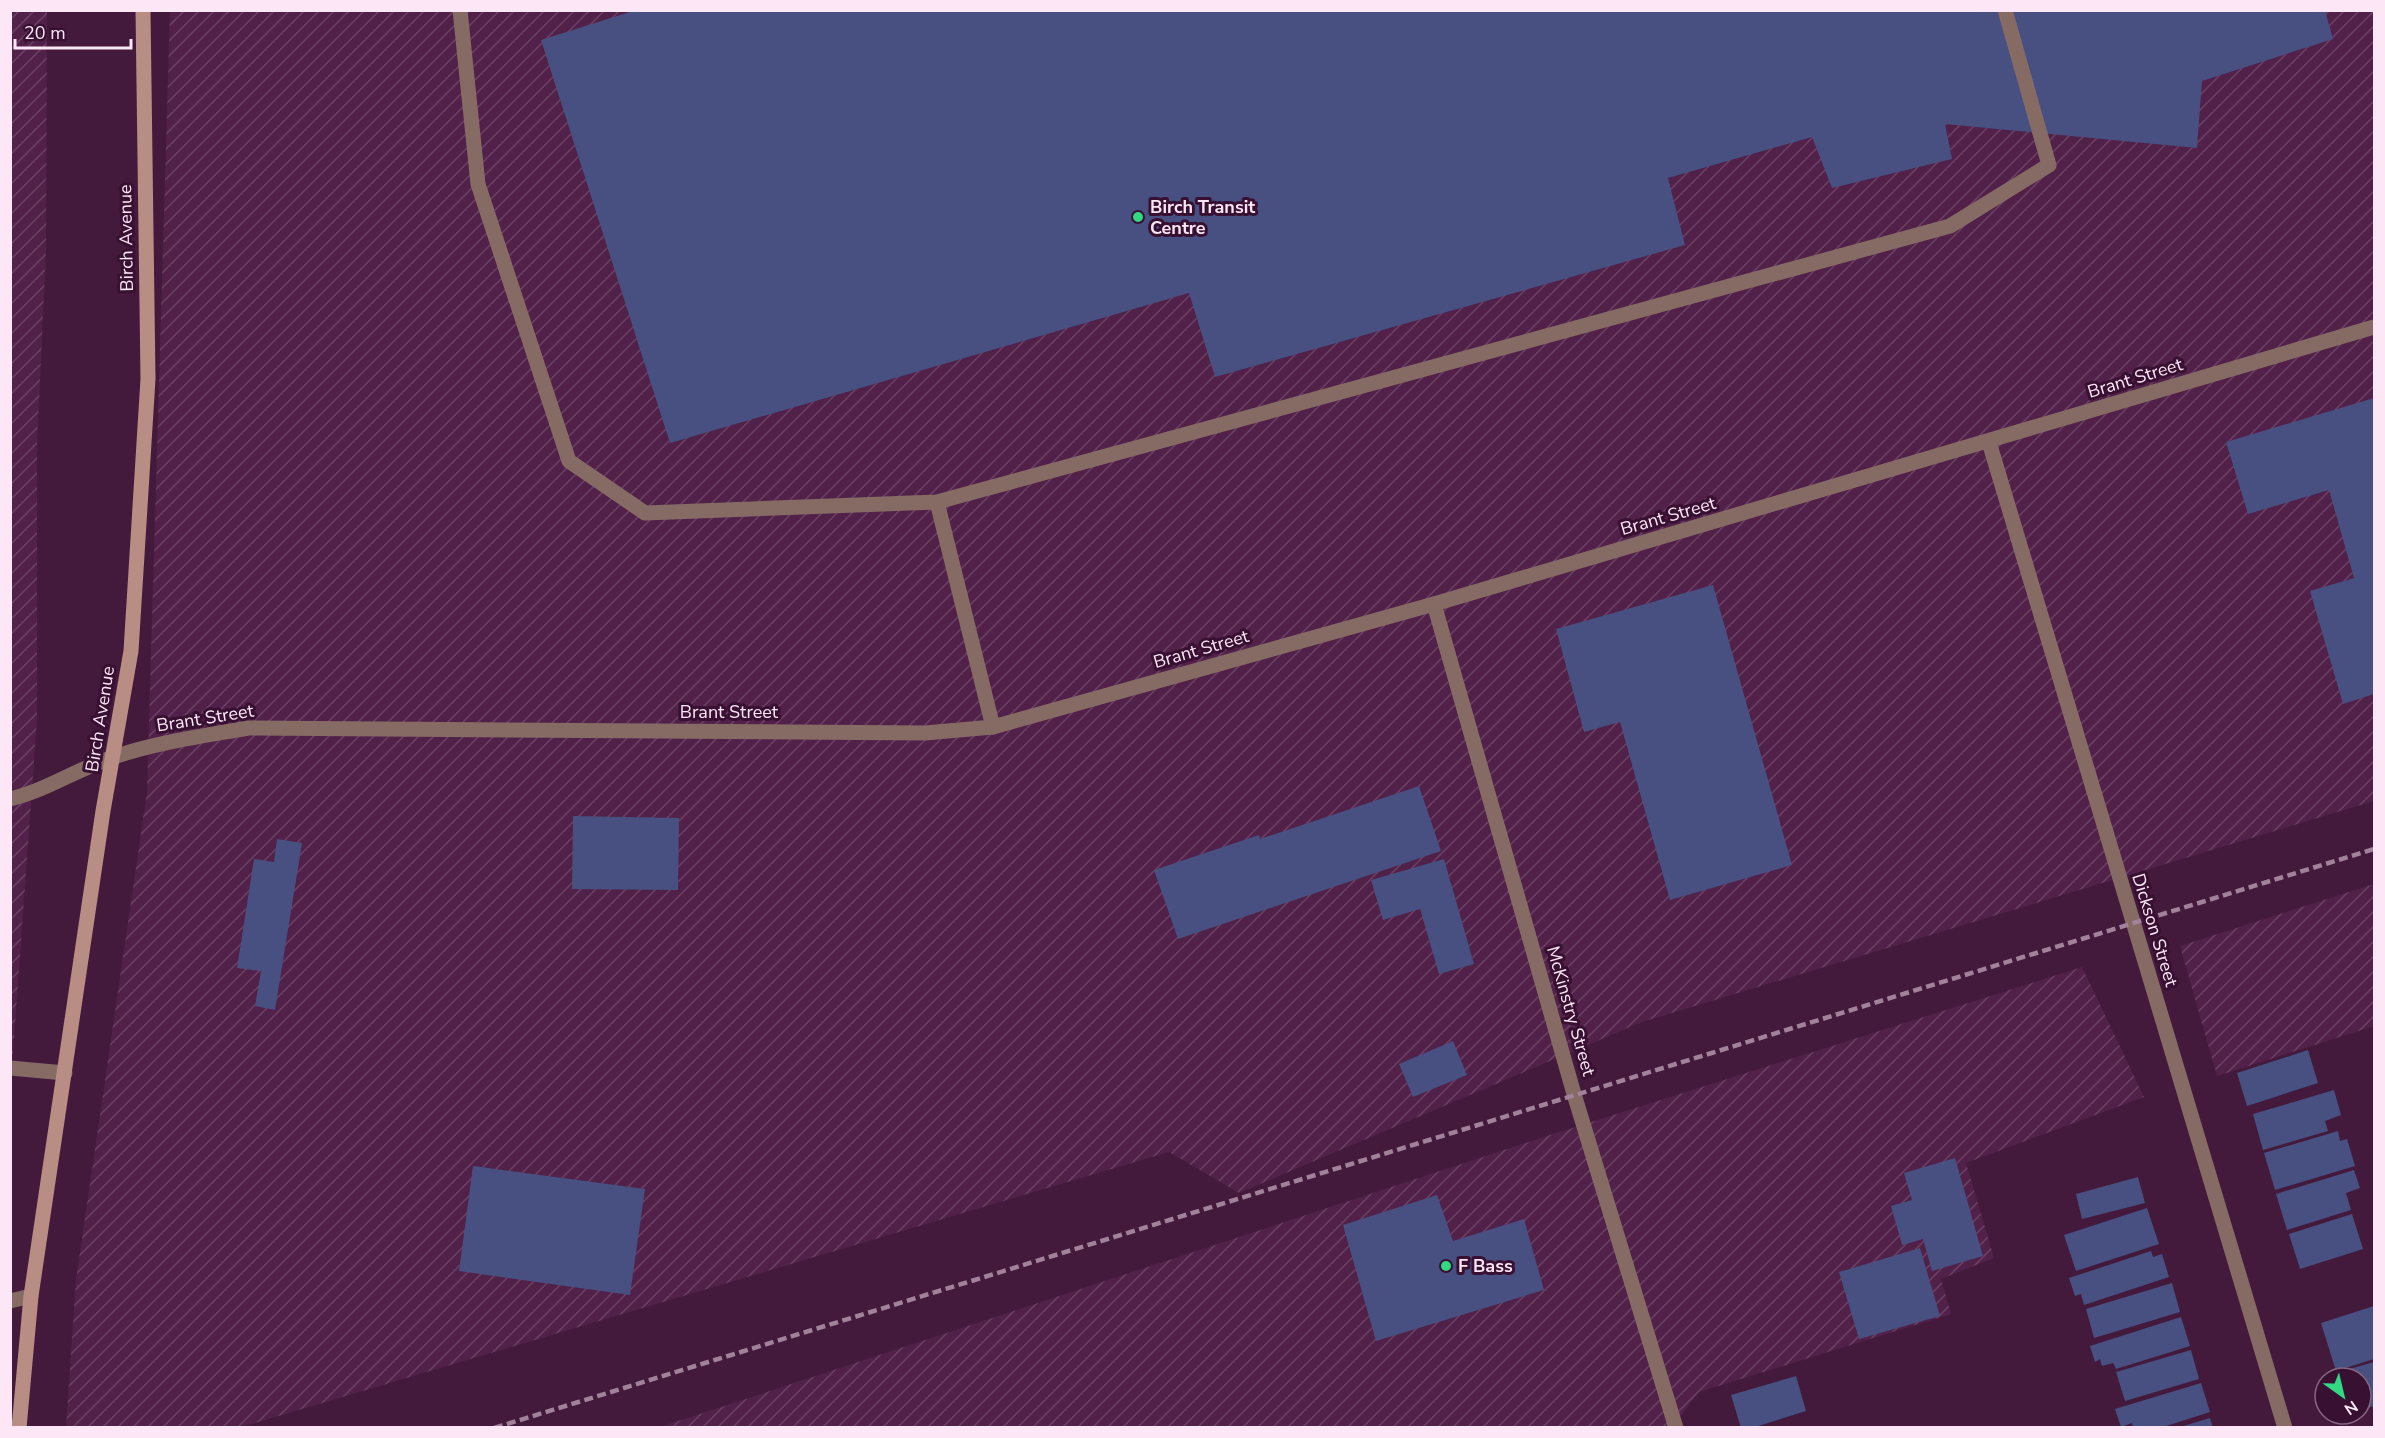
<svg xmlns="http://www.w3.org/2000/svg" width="2385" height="1438" viewBox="0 0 2385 1438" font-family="'Nunito Sans',sans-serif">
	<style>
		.industrial { fill: url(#industrial-furrows) }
		.building { fill: #475081 }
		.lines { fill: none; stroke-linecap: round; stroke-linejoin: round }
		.service { stroke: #866b64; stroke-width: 15 }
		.minor { stroke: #866b64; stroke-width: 15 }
		.secondary { stroke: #b88d83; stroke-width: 15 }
		.rail { stroke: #a1829a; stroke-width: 4.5; stroke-dasharray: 9 4.5; stroke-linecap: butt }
		.poi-dot { fill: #33d882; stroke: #381032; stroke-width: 2 }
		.labels { text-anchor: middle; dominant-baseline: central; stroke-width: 6; stroke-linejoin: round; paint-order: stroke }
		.poi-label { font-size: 18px; font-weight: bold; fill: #fde7f7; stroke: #381032; text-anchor: start }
		.street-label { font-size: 18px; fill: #fde7f7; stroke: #381032 }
	</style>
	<defs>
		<pattern id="industrial-furrows" width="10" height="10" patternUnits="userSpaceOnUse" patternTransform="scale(1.5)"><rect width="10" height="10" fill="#512149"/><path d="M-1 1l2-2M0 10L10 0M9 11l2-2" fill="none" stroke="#6b4164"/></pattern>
	</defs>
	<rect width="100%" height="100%" fill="#431a3c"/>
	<g class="industrial">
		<polygon points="47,10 46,250 37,444 37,719 11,1080 10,11"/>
		<polygon points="170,11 2374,11 2374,801 1642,1022 1239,1193 1169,1152 241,1427 66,1428 76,1280 147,792"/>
		<polygon points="2374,884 2374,1026 2217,1076 2180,946"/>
		<polygon points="2082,967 2144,1097 1966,1163 1994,1258 1941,1279 1951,1314 1699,1392 1672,1427 657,1428 1550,1135"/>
	</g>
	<g class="building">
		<polygon points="636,10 2325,10 2333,39 2202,81 2197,148 1945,124 1952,159 1832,188 1812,137 1668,178 1685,245 1215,377 1189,293 670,443 541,40"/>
		<polygon points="2374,398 2374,694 2343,704 2310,591 2354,578 2329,490 2248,514 2226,442"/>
		<polygon points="1713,585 1792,865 1670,900 1620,722 1584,732 1556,629"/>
		<polygon points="1419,786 1441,851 1178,939 1154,870 1259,835 1260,839"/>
		<polygon points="573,816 679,818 678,890 572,889"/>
		<polygon points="277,839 302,843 275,1010 255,1006 261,971 237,968 254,859 274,862"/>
		<polygon points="1444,859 1474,964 1439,974 1420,909 1383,920 1371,880"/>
		<polygon points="1453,1041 1467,1075 1413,1097 1399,1064"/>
		<polygon points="2308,1050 2318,1083 2247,1106 2237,1073"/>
		<polygon points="2334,1090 2341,1115 2325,1121 2328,1131 2263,1150 2253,1114"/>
		<polygon points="2338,1131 2340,1141 2347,1139 2355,1166 2275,1190 2264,1153"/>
		<polygon points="1955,1158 1983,1256 1932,1271 1923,1239 1902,1245 1891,1206 1912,1200 1904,1173"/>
		<polygon points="473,1166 645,1189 630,1295 459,1271"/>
		<polygon points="2354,1170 2360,1188 2346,1193 2351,1210 2287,1230 2276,1194"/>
		<polygon points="2138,1177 2145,1203 2082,1219 2076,1194"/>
		<polygon points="1437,1195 1453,1241 1524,1219 1544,1290 1376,1341 1343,1225"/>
		<polygon points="2147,1208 2159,1244 2076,1271 2064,1235"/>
		<polygon points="2352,1214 2363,1249 2300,1269 2289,1234"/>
		<polygon points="1920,1248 1940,1316 1859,1339 1839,1272"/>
		<polygon points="2151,1251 2153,1257 2162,1254 2169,1277 2084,1305 2081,1294 2075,1296 2069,1278"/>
		<polygon points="2172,1283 2180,1312 2094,1338 2086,1309"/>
		<polygon points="2374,1306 2374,1359 2336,1371 2321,1323"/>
		<polygon points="2181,1317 2190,1346 2116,1369 2113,1363 2102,1366 2100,1359 2095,1362 2090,1346"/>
		<polygon points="2191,1350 2199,1379 2125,1401 2116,1372"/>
		<polygon points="2374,1362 2374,1406 2361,1410 2361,1378 2333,1378 2332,1374"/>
		<polygon points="1796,1376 1806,1411 1752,1428 1741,1428 1731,1395"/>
		<polygon points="2201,1383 2210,1412 2160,1428 2133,1428 2132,1423 2121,1427 2115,1409"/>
		<polygon points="2210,1418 2213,1428 2181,1428 2180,1427"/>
	</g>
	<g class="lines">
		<g class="service">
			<polyline points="460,10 478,184 569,461 645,513 937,502 1950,226 2049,165 2005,10"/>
			<polyline points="937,502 993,727"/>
			<polyline points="10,1068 65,1073"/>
		</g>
		<g class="minor">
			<polyline points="1989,442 2285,1428"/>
			<polyline points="1434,604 1574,1094 1676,1428"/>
			<path d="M10 799C48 790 80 767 117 756 159 742 204 736 248 728L925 733 993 727 1434 604 2374 327"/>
			<polyline points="10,1301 31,1296"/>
		</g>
		<polyline class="secondary" points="19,1428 31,1296 103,811 131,651 148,379 143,10"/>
		<polyline class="rail" points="494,1428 2374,849"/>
	</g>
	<g class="poi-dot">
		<circle cx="1138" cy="217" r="6"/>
		<circle cx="1446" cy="1266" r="6"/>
	</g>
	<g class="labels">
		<g class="poi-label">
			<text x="1150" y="207">Birch Transit<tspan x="1150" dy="21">Centre</tspan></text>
			<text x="1458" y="1266">F Bass</text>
		</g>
		<g class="street-label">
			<text transform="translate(126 238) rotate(-91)">Birch Avenue</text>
			<text transform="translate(2135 378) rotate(-17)">Brant Street</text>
			<text transform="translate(1668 516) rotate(-16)">Brant Street</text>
			<text transform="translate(1201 649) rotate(-16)">Brant Street</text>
			<text x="729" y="712">Brant Street</text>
			<text transform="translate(205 718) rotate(-9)">Brant Street</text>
			<text transform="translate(100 719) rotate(-81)">Birch Avenue</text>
			<text transform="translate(2155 930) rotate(73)">Dickson Street</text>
			<text transform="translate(1571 1011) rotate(74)">McKinstry Street</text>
		</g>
	</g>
	<rect width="2385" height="1438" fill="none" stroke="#fde7f7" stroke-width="24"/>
	<g transform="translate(2343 1396) rotate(146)"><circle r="28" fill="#381032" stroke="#876681" stroke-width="1.5"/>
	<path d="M0-4.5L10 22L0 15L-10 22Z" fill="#33d882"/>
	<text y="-9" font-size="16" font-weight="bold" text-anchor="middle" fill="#fde7f7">N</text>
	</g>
	<path d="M15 39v9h116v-9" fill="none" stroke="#fde7f7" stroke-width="3"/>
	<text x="24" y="39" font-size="18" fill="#fde7f7" stroke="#381032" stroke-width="4.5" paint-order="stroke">20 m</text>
</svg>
